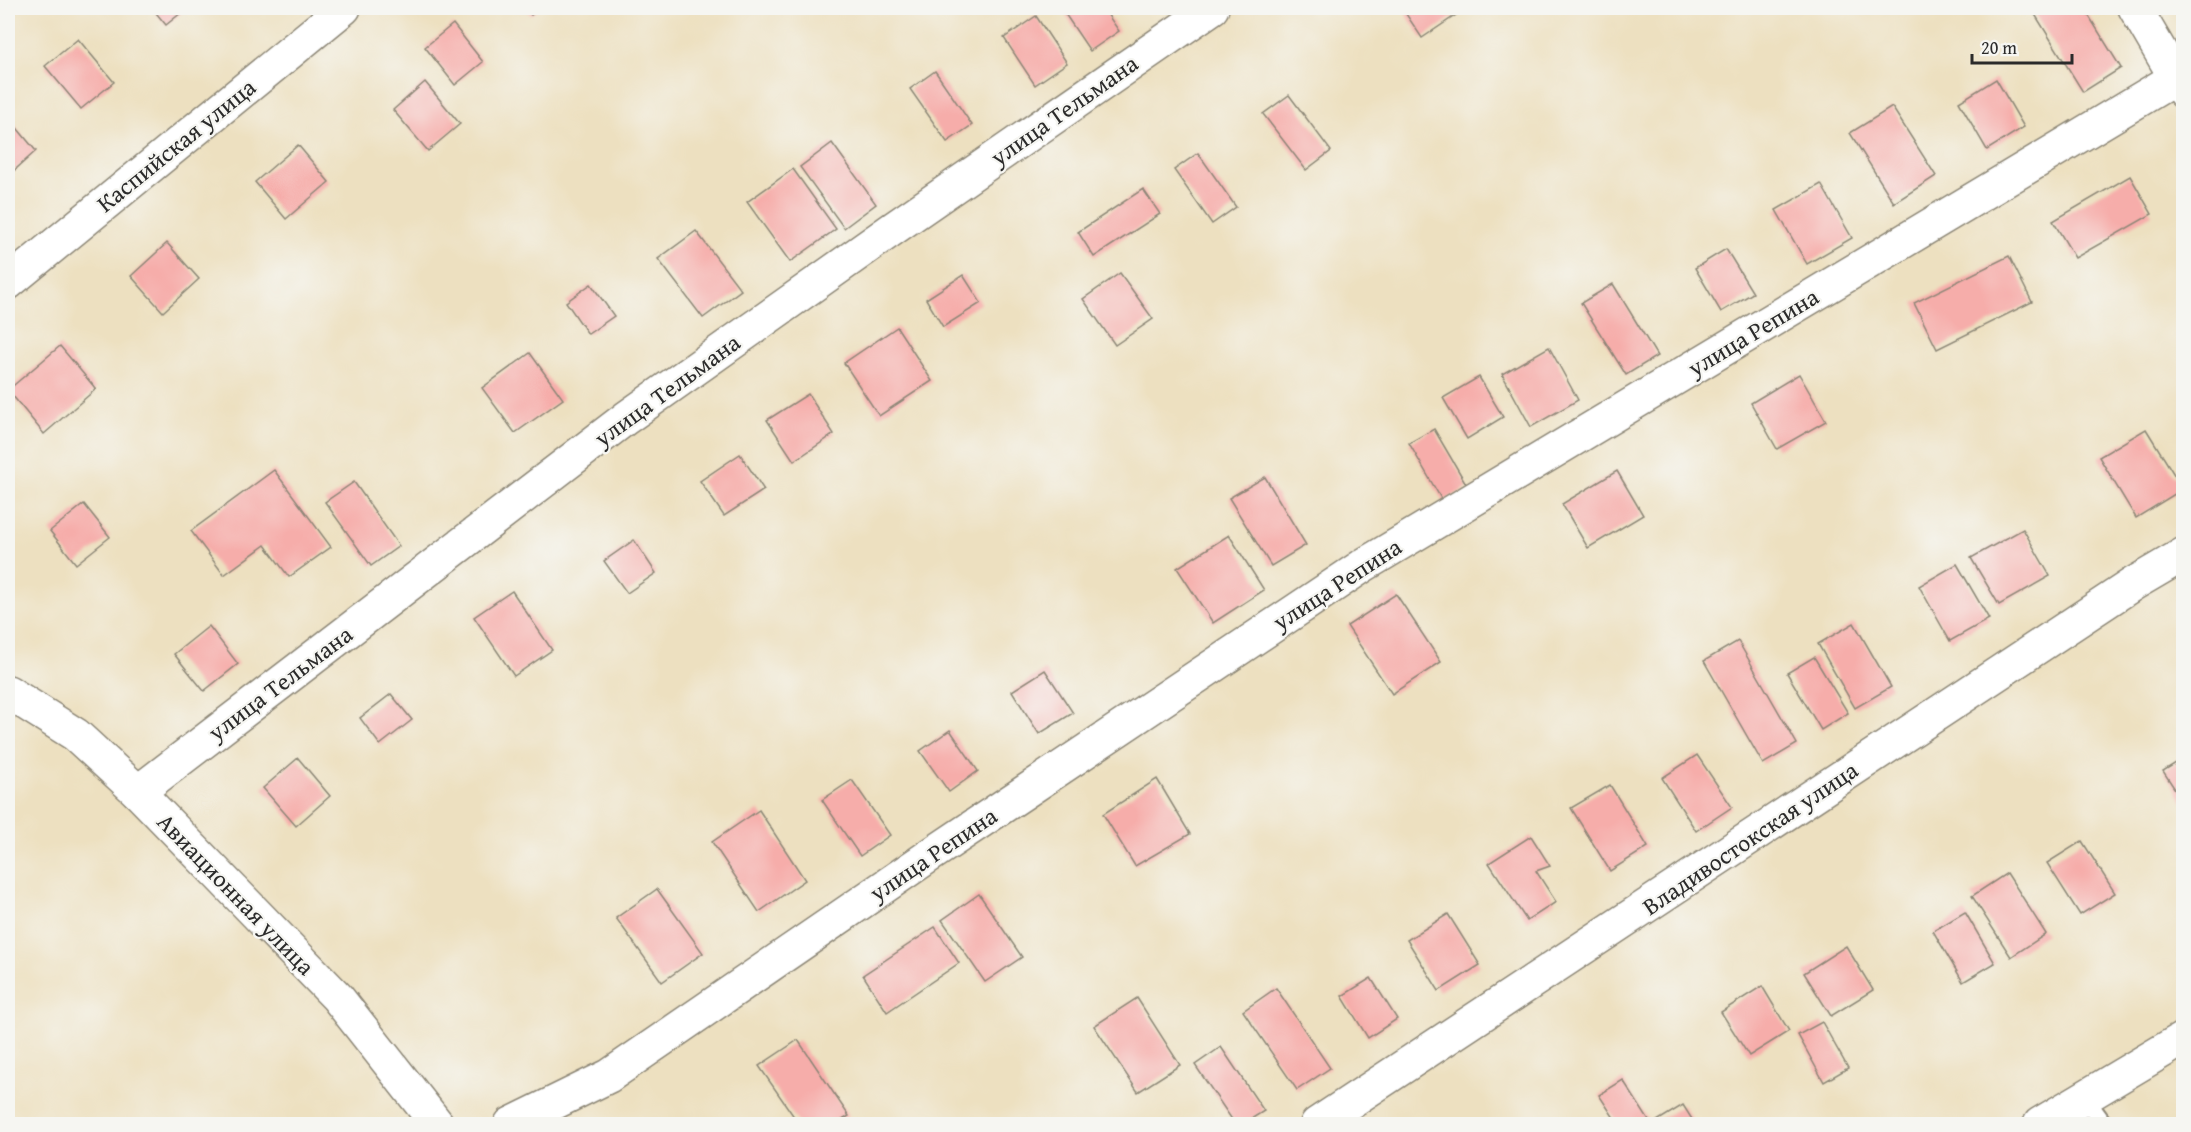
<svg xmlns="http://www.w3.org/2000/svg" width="2191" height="1132" viewBox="0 0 2191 1132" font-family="'Gentium Book Plus',serif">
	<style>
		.building { fill: #f6adaa }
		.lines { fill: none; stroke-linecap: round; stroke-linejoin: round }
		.service-casing { stroke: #8c8676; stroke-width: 20 }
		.minor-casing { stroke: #8c8676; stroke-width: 36 }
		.tertiary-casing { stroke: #8c8676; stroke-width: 36 }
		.service { stroke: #fff; stroke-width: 16 }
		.minor { stroke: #fff; stroke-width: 33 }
		.tertiary { stroke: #fff; stroke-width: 33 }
		.labels { text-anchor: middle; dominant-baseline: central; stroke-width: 4.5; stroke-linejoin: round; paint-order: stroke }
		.street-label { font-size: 24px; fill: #2b2b2b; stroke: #f6f6f2 }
	</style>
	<rect width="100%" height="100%" fill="#f6f6f2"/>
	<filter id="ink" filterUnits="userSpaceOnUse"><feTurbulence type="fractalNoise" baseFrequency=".0167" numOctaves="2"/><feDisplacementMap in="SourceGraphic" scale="12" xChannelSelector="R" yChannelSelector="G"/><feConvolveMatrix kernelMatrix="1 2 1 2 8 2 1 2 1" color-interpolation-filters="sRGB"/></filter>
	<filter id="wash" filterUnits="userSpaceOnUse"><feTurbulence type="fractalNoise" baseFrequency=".008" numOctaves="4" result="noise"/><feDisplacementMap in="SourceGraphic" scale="24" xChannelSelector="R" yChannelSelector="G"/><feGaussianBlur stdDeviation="1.35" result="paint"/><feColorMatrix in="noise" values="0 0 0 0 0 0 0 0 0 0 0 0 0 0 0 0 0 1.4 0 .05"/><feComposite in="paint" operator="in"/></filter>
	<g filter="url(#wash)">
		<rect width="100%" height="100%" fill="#ede0c0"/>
		<g id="blocks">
			<g class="building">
				<polygon points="152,8 187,8 166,25"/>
				<polygon points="525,8 540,8 531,15"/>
				<polygon points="1061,8 1103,8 1119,31 1090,51"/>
				<polygon points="1402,8 1456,8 1459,13 1422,38"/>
				<polygon points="2031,8 2084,8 2121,68 2083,92"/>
				<polygon points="1036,16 1067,63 1035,85 1004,38"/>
				<polygon points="453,24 483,62 455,85 425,47"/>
				<polygon points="78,39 114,82 81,109 45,66"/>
				<polygon points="935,71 972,125 947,142 910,89"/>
				<polygon points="1996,79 2024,127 1987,150 1959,102"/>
				<polygon points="425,82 460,124 428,151 393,110"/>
				<polygon points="1289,95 1331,151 1306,170 1263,114"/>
				<polygon points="1892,107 1936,176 1894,203 1850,133"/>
				<polygon points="8,117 36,151 8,176"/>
				<polygon points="832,143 876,204 844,228 800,167"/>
				<polygon points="298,145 329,182 286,219 255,182"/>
				<polygon points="1198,153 1236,207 1212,224 1174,170"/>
				<polygon points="793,169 836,229 790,262 747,202"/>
				<polygon points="2130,176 2152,214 2075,258 2053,221"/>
				<polygon points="1821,184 1852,238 1807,264 1776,210"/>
				<polygon points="1143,189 1160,214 1094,257 1078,232"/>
				<polygon points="696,231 741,290 703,318 658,259"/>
				<polygon points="167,243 199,279 163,312 131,276"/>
				<polygon points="1726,249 1753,293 1721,312 1695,268"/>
				<polygon points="2009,256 2032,302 1937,349 1914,303"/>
				<polygon points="1120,273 1153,319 1115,345 1083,299"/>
				<polygon points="963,275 981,303 943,327 926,299"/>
				<polygon points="591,284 614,316 588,334 566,302"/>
				<polygon points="1613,284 1657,356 1626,375 1581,303"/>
				<polygon points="897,327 932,381 879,416 844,363"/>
				<polygon points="60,346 96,389 44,434 8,390"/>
				<polygon points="1549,347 1578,400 1531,427 1502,374"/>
				<polygon points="530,353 563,399 515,433 482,388"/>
				<polygon points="1799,374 1826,421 1777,449 1751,403"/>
				<polygon points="1479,377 1503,417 1467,439 1443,398"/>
				<polygon points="808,394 834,434 794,461 767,420"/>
				<polygon points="1434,429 1468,487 1443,502 1409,443"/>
				<polygon points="2146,429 2183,489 2136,518 2099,457"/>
				<polygon points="740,454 764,490 724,516 700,481"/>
				<polygon points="274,470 331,547 289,577 265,545 224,575 191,531"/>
				<polygon points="1617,471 1643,515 1588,548 1562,504"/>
				<polygon points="1265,477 1306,545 1271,566 1229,498"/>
				<polygon points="354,482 399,546 371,566 325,502"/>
				<polygon points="84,504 110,537 76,564 50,531"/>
				<polygon points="2023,529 2050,576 1999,605 1971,558"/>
				<polygon points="1229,535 1264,590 1213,623 1177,568"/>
				<polygon points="634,540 656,573 627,593 604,561"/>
				<polygon points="1957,564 1989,619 1950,641 1919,586"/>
				<polygon points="512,591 552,650 514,676 474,617"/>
				<polygon points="1396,594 1441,662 1392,694 1347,626"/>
				<polygon points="1854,623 1891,687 1855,708 1818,644"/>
				<polygon points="209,626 238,664 204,691 174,654"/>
				<polygon points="1738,641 1797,744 1763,764 1704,661"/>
				<polygon points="1814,657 1848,713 1821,730 1787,673"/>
				<polygon points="1045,670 1073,713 1039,734 1012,691"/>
				<polygon points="391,694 412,720 380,745 360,718"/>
				<polygon points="950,730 978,771 949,792 920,751"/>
				<polygon points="1697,755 1732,807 1696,831 1662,778"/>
				<polygon points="298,758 330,796 296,826 263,788"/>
				<polygon points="2184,758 2184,803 2163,771"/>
				<polygon points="1157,779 1190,834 1135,866 1103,814"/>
				<polygon points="852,780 890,835 860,856 822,800"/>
				<polygon points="1610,785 1648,847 1610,871 1571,808"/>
				<polygon points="759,810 805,880 759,912 712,842"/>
				<polygon points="1531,836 1550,866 1536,871 1556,902 1527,921 1489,863"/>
				<polygon points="2082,841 2115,893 2080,915 2047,863"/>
				<polygon points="2007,873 2046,934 2011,957 1972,896"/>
				<polygon points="657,889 703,953 662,982 616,918"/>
				<polygon points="979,894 1022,957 985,982 942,920"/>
				<polygon points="1965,912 1995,963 1963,982 1933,931"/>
				<polygon points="1448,914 1480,965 1439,991 1407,940"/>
				<polygon points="935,927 959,963 887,1012 863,975"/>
				<polygon points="1846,946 1873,990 1831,1016 1804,973"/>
				<polygon points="1371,978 1397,1019 1368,1038 1342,996"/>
				<polygon points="1762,986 1789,1031 1749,1056 1721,1012"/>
				<polygon points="1276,988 1330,1068 1297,1090 1243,1011"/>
				<polygon points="1137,998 1180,1065 1138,1092 1094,1026"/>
				<polygon points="1822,1022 1848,1068 1824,1082 1798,1035"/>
				<polygon points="798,1040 849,1116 836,1124 799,1124 759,1066"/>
				<polygon points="1221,1047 1264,1111 1243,1124 1235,1124 1195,1065"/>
				<polygon points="1623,1080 1651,1124 1618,1124 1599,1095"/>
				<polygon points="1683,1105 1695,1124 1659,1124 1657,1121"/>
			</g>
		</g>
	</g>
	<g filter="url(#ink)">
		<use href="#blocks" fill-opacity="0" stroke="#8c8676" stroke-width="1.5"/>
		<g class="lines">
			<g class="service-casing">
				<polyline id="service" points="2085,1098 2104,1124"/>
			</g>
			<g class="minor-casing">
				<g id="minor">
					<polyline points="8,283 344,8"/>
					<polyline points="138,792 626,418 894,228 1212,8"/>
					<polyline points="511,1124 609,1076 926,858 1364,565 2184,73"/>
					<polyline points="1317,1124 2133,584 2184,554"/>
				</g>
			</g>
			<g class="tertiary-casing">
				<g id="tertiary">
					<polyline points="2135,8 2184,92"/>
					<polyline points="8,692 76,735 138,792 337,997 437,1124"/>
					<polyline points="2040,1124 2184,1038"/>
				</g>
			</g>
			<use href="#service" class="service"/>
			<use href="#minor" class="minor"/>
			<use href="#tertiary" class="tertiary"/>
		</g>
	</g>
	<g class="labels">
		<g class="street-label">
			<text transform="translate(1064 110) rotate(-35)">улица Тельмана</text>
			<text transform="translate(176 145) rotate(-39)">Каспийская улица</text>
			<text transform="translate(1753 332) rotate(-31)">улица Репина</text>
			<text transform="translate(667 390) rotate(-36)">улица Тельмана</text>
			<text transform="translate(1337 584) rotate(-33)">улица Репина</text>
			<text transform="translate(280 683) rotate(-37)">улица Тельмана</text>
			<text transform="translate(1750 838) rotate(-34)">Владивостокская улица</text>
			<text transform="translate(933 854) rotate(-34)">улица Репина</text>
			<text transform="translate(236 894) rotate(46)">Авиационная улица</text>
		</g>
	</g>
	<rect width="2191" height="1132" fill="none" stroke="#f6f6f2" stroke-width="30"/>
	<path d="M1972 54v9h100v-9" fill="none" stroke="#2b2b2b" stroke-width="3"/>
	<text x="1981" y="54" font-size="18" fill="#2b2b2b" stroke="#f6f6f2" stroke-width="4.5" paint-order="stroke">20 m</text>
</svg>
